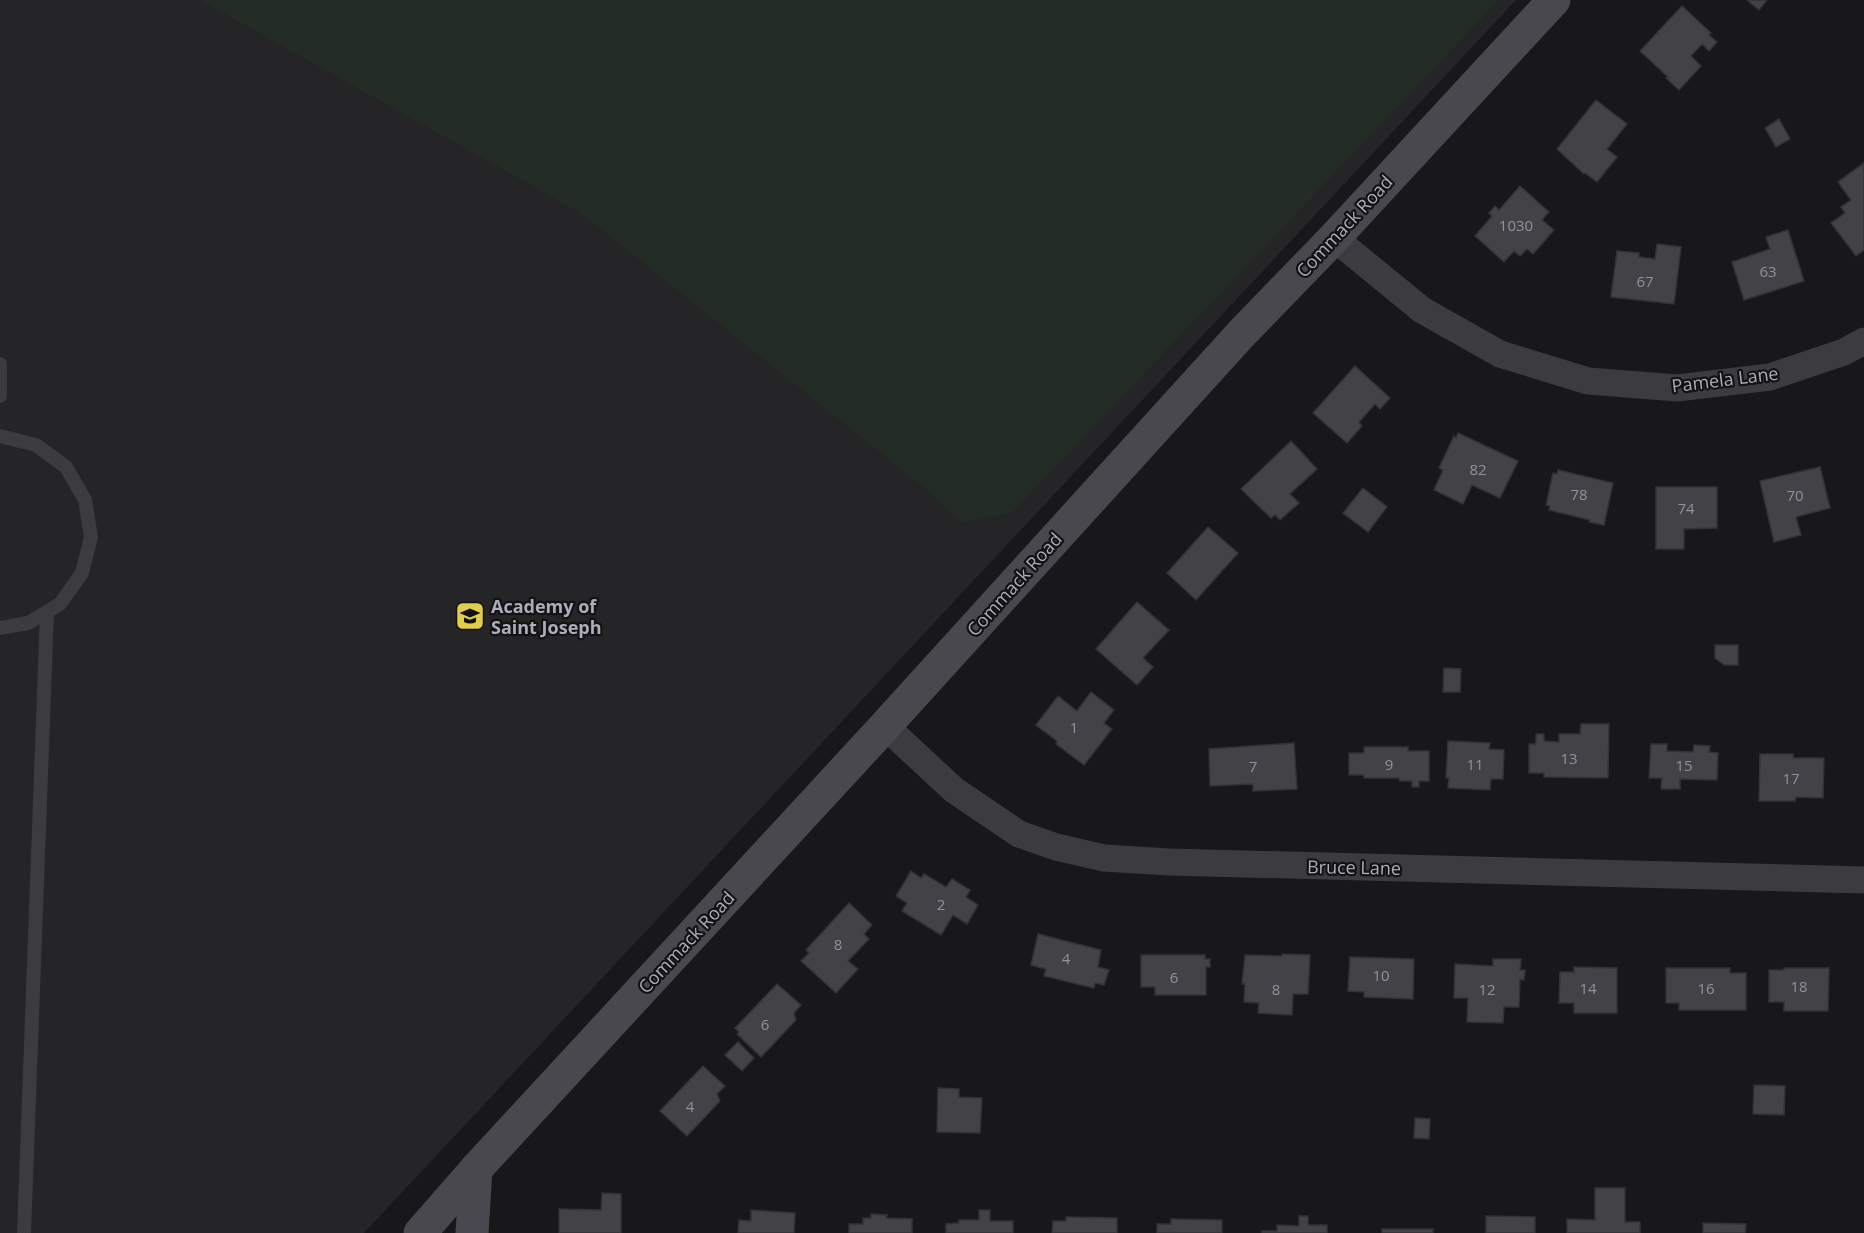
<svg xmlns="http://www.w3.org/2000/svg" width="1864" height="1233" viewBox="0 0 1864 1233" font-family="'Open Sans',sans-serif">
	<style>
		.built { fill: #252427 }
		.green { fill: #242c26 }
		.building { fill: #434247; stroke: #333236; stroke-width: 1.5 }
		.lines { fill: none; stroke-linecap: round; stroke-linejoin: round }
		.lane { stroke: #3c3b40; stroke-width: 14 }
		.street { stroke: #3c3b40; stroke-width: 27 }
		.secondary { stroke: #48484e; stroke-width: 33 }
		.labels { text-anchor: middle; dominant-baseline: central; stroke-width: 4.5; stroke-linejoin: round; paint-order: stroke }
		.number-label { font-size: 15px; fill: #91929c }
		.street-label { font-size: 18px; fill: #abadb8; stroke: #131315 }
		.poi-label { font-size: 18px; font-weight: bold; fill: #abadb8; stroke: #131315; text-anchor: start }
	</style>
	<rect width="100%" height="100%" fill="#18181a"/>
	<polygon class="built" points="0,0 1516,0 364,1233 0,1233"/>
	<polygon class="green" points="200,0 1499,0 1013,512 961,522 929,492 579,212"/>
	<g class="building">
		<polygon points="1747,0 1767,0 1759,10"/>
		<polygon points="1682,6 1711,33 1709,35 1717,42 1709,51 1702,44 1691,56 1701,66 1679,90 1666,78 1668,77 1640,51"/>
		<polygon points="1596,100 1627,124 1607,149 1617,157 1597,182 1585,173 1584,174 1557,149"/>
		<polygon points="1779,119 1790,139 1776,147 1765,128"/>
		<polygon points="1864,163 1864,250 1856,256 1831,223 1845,213 1841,207 1851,200 1838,182"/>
		<polygon points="1520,186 1549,212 1542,220 1554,230 1533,254 1527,249 1520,256 1514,251 1504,262 1475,236 1492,216 1489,213 1495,206 1499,210"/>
		<polygon points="1788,230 1804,281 1744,300 1732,262 1770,249 1766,237"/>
		<polygon points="1657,244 1681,247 1674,304 1611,297 1617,251 1639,253 1639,257 1655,259"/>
		<polygon points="1355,366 1390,398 1380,409 1375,404 1359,422 1362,426 1347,443 1313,413"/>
		<polygon points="1458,433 1518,461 1500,498 1472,485 1463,504 1434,490 1443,470 1439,468 1454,436 1456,438"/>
		<polygon points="1291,441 1317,469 1290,494 1299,503 1280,520 1275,515 1271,518 1241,489"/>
		<polygon points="1820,467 1830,508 1796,517 1801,535 1774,542 1760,481"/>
		<polygon points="1558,470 1613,483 1604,525 1589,522 1590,520 1549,510 1550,506 1546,505 1553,473 1557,474"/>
		<polygon points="1656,487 1717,487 1717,528 1684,529 1684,549 1656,549"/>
		<polygon points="1363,488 1387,507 1368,532 1343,513"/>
		<polygon points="1208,527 1238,553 1196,600 1167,573"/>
		<polygon points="1137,602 1169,630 1143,658 1153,667 1137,685 1096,649"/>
		<polygon points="1715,645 1738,645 1738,665 1724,665 1715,658"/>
		<polygon points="1444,668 1461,669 1460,692 1443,692"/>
		<polygon points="1091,692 1114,710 1104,723 1112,729 1084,765 1056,744 1057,741 1036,725 1058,696 1077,711"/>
		<polygon points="1581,724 1609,724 1608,778 1544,777 1544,773 1529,773 1529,744 1536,744 1536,734 1544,734 1544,741 1559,742 1559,734 1580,734"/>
		<polygon points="1448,741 1490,743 1489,749 1504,750 1503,779 1491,779 1490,790 1448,788 1449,778 1446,778"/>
		<polygon points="1294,743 1297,789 1253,791 1253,784 1210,786 1209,749"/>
		<polygon points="1651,744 1667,744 1667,751 1693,752 1694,745 1710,746 1709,752 1718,753 1717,780 1680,779 1680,789 1661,789 1662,778 1649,778"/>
		<polygon points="1364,747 1408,747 1408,751 1429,751 1429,781 1419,781 1419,787 1412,787 1412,781 1400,781 1399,778 1364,778 1364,775 1349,775 1349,753 1364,753"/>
		<polygon points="1760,754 1793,754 1793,758 1824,758 1823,798 1796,797 1795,801 1759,801"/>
		<polygon points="911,871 921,878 924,874 946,887 952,879 970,890 966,897 978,905 967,924 953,915 941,935 902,911 907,903 896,896"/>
		<polygon points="849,903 872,925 864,934 869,939 848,961 858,969 836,993 801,961 809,953 806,950"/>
		<polygon points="1038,934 1101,950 1098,967 1109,970 1104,985 1095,983 1094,988 1044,976 1046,969 1031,965"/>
		<polygon points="1282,954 1310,955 1308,994 1293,994 1292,1015 1258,1013 1259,1003 1244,1002 1245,984 1242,984 1245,955 1282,956"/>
		<polygon points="1141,955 1205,955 1205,959 1210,959 1210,967 1206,967 1206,995 1155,995 1155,987 1141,987"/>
		<polygon points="1350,957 1414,959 1413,999 1364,997 1364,992 1348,991"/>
		<polygon points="1493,959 1521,959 1520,970 1525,970 1524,980 1520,979 1519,1007 1504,1007 1503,1023 1467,1022 1468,998 1454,998 1455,964 1493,966"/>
		<polygon points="1574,967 1617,968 1617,1013 1574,1013 1574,1003 1559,1003 1560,972 1574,972"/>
		<polygon points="1666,968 1730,968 1730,973 1746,973 1746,1010 1679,1010 1679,1003 1666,1003"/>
		<polygon points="1784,968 1829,968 1828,1011 1784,1011 1784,1002 1769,1002 1769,970 1784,970"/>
		<polygon points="777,984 801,1005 794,1013 796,1020 761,1057 737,1034 739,1032 735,1028"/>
		<polygon points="738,1042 754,1058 742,1071 725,1055"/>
		<polygon points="703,1066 725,1086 717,1094 720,1101 687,1136 660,1111"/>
		<polygon points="1754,1085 1785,1086 1784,1115 1753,1114"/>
		<polygon points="938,1088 959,1089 959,1097 982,1098 980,1133 937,1132"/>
		<polygon points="1415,1118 1430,1119 1429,1139 1414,1138"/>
		<polygon points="1595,1188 1625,1188 1625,1222 1640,1222 1640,1233 1567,1233 1567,1219 1595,1220"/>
		<polygon points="602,1193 621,1194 621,1233 559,1233 559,1209 601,1210"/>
		<polygon points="751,1210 795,1213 794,1233 738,1233 739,1220 751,1221"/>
		<polygon points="979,1210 990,1210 990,1221 1013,1221 1013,1233 946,1233 946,1224 959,1223 959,1220 979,1220"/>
		<polygon points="871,1214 887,1215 886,1218 912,1219 912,1233 849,1233 849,1224 863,1224 863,1218 871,1218"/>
		<polygon points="1299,1216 1308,1216 1308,1225 1327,1225 1327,1233 1262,1233 1262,1231 1277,1231 1277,1225 1299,1226"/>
		<polygon points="1486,1216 1535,1217 1535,1233 1486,1233"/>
		<polygon points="1066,1217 1117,1218 1117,1233 1052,1233 1053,1221 1066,1221"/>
		<polygon points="1171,1219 1222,1220 1222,1233 1157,1233 1157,1224 1171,1224"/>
		<polygon points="1703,1223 1746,1224 1745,1233 1703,1233"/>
		<rect x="1382" y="1229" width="51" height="4"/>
	</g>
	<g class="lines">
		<g class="lane">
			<polyline points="0,364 0,396"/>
			<polyline points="0,436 36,445 66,467 85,500 91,537 82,573 60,604 28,623 0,628"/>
			<polyline points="24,1233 47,612"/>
		</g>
		<g class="street">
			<polyline points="1334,238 1422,310 1500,354 1588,381 1677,388 1770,377 1844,352 1864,341"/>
			<polyline points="885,726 954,790 1019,834 1056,847 1104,858 1169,862 1864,880"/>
		</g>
		<g class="secondary">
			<polyline points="420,1233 476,1169 885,726 1241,334 1334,238 1554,0"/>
			<polyline points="472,1233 476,1169"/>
		</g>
	</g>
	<defs>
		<g id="school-square" transform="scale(1.5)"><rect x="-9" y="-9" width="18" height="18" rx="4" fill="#e2cd48" stroke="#131315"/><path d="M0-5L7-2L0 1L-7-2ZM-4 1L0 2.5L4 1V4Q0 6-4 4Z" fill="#111"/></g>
	</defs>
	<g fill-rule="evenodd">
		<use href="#school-square" x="470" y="616"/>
	</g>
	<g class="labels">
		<g class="number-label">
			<text x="1516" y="225">1030</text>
			<text x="1768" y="271">63</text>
			<text x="1645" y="281">67</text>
			<text x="1478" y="469">82</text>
			<text x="1579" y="494">78</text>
			<text x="1795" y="495">70</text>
			<text x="1686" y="508">74</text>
			<text x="1074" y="727">1</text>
			<text x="1569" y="758">13</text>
			<text x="1389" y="764">9</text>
			<text x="1475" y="764">11</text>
			<text x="1684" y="765">15</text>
			<text x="1253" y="766">7</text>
			<text x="1791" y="778">17</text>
			<text x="941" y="904">2</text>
			<text x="838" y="944">8</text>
			<text x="1066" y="958">4</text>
			<text x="1381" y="975">10</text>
			<text x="1174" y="977">6</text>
			<text x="1799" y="986">18</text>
			<text x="1588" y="988">14</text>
			<text x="1706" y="988">16</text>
			<text x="1276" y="989">8</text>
			<text x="1487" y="989">12</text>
			<text x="765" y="1024">6</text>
			<text x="690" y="1106">4</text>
		</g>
		<g class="street-label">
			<text transform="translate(1344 226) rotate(-47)">Commack Road</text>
			<text transform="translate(1725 379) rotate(-7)">Pamela Lane</text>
			<text transform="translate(1014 584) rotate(-48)">Commack Road</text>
			<text transform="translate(1354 867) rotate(1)">Bruce Lane</text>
			<text transform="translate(686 942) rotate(-47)">Commack Road</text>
		</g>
		<g class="poi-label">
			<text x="491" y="606">Academy of<tspan x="491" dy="21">Saint Joseph</tspan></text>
		</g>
	</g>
</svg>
